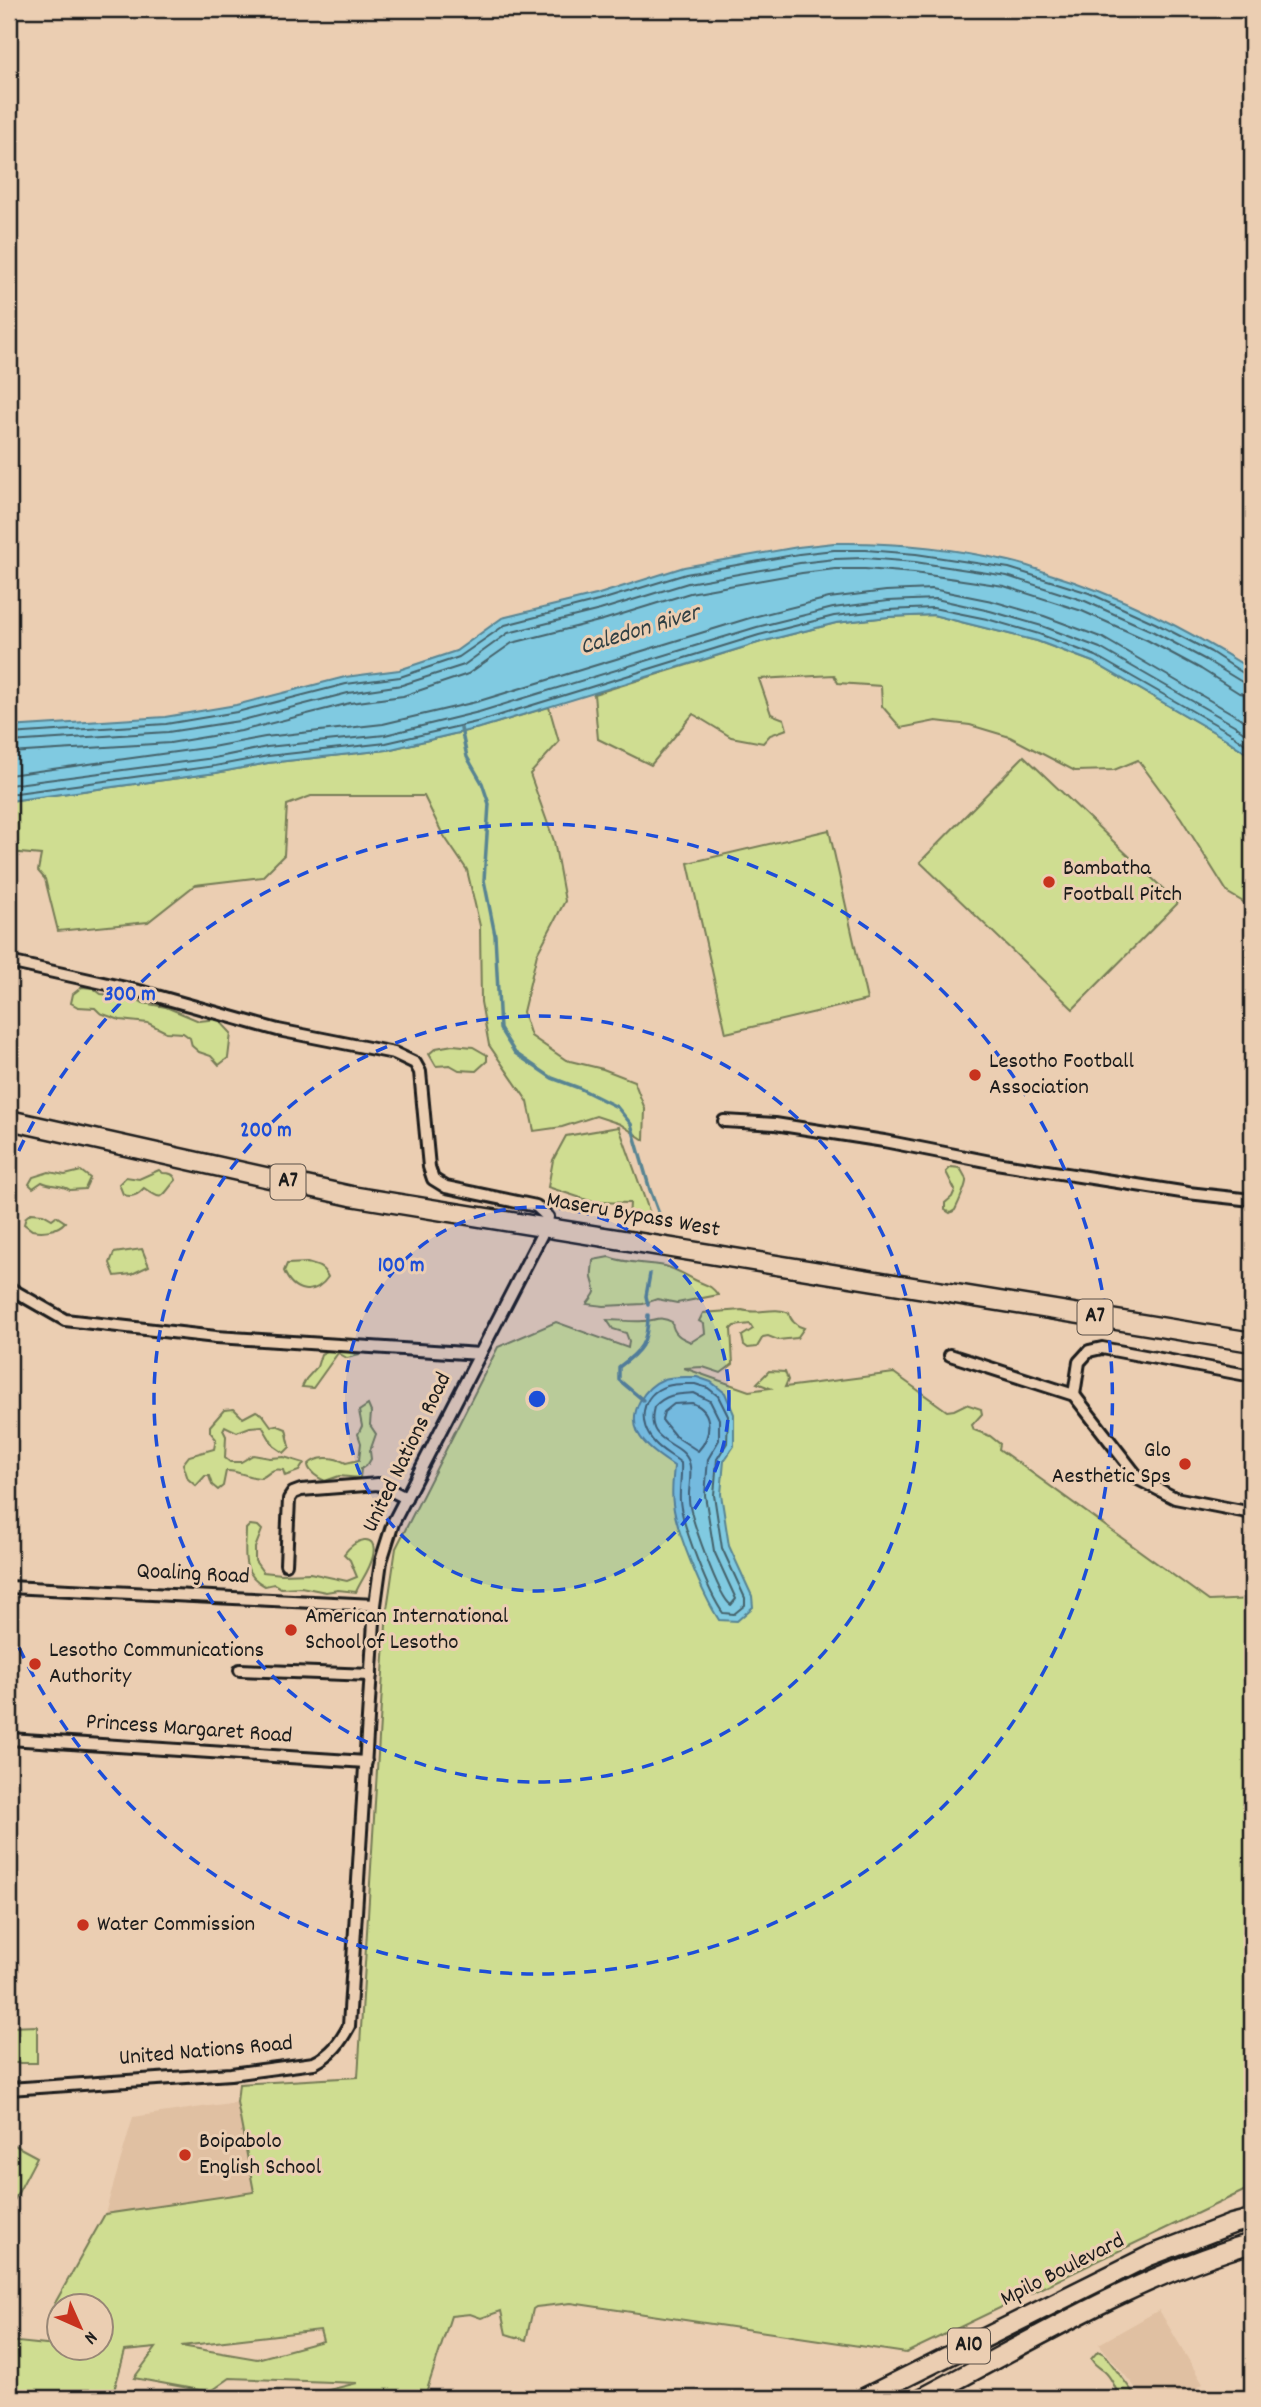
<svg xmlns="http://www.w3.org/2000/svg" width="1261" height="2407" viewBox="0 0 1261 2407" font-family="Dekko,sans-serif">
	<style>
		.built { fill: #e0c0a2 }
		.green { fill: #cfdd91; stroke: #767c56; stroke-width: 2; fill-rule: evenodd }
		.water { fill: #80cae1; stroke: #588492; stroke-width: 2 }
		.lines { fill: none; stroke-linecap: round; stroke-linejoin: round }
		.shore { stroke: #44626b; stroke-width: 2 }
		.stream { stroke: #588492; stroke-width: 3.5 }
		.minor-casing { stroke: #1c1c1c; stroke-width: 16 }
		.primary-casing { stroke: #1c1c1c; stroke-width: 23 }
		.trunk-casing { stroke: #1c1c1c; stroke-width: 23 }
		.minor { stroke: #ebceb2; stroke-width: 10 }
		.primary { stroke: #ebceb2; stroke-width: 18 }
		.trunk { stroke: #ebceb2; stroke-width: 18 }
		.ring { fill: none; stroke: #1d4ed8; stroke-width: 3.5; stroke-dasharray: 12 9 }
		.poi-dot { fill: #c8321e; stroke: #ebceb2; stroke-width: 2.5 }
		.labels { text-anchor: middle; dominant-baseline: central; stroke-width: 6; stroke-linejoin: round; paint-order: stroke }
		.shield { fill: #ebceb2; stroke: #5a5149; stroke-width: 2 }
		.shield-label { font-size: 21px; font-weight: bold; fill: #1c1c1c }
		.poi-label { font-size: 23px; fill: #1c1c1c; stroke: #ebceb2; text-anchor: start }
		.street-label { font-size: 23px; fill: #1c1c1c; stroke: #ebceb2 }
		.water-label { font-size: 24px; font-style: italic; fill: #303f43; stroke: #ebceb2 }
		.centre { fill: #1d4ed8; stroke: #ebceb2; stroke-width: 3.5 }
		.ring-label { font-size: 21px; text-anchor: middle; font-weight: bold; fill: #1d4ed8; stroke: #ebceb2; stroke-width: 6; stroke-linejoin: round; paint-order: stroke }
	</style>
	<rect width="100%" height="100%" fill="#ebceb2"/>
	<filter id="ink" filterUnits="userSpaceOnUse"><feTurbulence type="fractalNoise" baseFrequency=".0143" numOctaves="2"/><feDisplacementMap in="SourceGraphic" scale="14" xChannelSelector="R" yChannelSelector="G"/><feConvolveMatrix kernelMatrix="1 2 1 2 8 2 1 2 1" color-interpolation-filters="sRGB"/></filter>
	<g filter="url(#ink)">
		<g class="built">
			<polygon points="237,2102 255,2193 105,2214 133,2117"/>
			<polygon points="1159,2310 1203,2384 1182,2398 1144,2398 1099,2344"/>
		</g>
		<g class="green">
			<polygon points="933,615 1037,641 1093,662 1226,739 1252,757 1252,907 1228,893 1181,818 1138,760 1114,770 1075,771 1010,737 970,725 936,721 901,728 882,706 881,686 838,683 834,675 759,679 771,714 784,719 787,729 770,735 763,743 731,737 693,714 651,765 598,739 594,694 761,642 836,623 888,617"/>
			<polygon points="549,707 559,742 530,774 554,841 565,901 537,954 523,1012 531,1036 566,1060 603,1069 634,1081 645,1109 644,1140 620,1124 596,1116 562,1127 534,1131 528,1102 489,1045 481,1002 480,926 467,870 442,833 424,796 311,796 287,805 284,855 262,877 195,885 148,922 58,931 45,879 38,871 41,855 9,852 9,801 216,773 268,763 387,750 483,727"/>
			<polygon points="1024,756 1178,903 1073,1009 920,862"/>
			<polygon points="829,830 867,1000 726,1033 688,863"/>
			<polygon points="82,987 93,988 101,994 134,997 143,1003 166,1007 199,1021 218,1019 231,1033 228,1058 219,1065 211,1056 199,1052 192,1046 190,1038 183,1033 166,1032 148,1023 120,1020 100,1013 95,1008 78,1007 71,1003 73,994"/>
			<polygon points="453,1045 473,1047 487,1055 487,1061 476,1071 459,1070 450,1065 436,1066 429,1054 436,1048"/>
			<polygon points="619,1127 653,1222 629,1219 630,1203 593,1202 548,1187 553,1160 566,1136"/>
			<path d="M951 1167 960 1168C962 1172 965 1175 966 1180 967 1184 958 1204 955 1210L950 1213 945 1210V1203L952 1197 955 1190 946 1172Z"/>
			<path d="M159 1170 163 1173C170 1173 174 1174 176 1180 160 1197 165 1203 144 1188 139 1194 131 1199 123 1194L119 1184 126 1177 139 1179Z"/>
			<path d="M81 1171 90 1178 85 1189 70 1190C61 1184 52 1187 42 1182L33 1188 29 1184 33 1177 49 1172 65 1175Z"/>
			<path d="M31 1213 43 1214 52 1219 56 1216 65 1222C57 1231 43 1232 32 1230L24 1224 26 1217Z"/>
			<polygon points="142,1249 149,1266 132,1274 115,1276 110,1263 114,1253"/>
			<path d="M609 1257C627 1264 646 1262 665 1266 676 1269 685 1275 695 1280 707 1286 710 1284 718 1295L677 1303 657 1299 643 1304 604 1306 587 1304C598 1290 596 1293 592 1278 591 1273 593 1266 593 1260Z"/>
			<path d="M307 1263C317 1266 323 1266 328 1277 314 1297 293 1293 284 1271L287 1264Z"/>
			<path d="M742 1310C757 1315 774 1306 789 1313 790 1320 796 1326 804 1328L797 1338 778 1340 768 1336 763 1337 757 1347 748 1348 744 1345 742 1336 753 1329 750 1324 734 1326 731 1329 733 1364 721 1373 703 1367 684 1368 749 1391 770 1388 757 1383 769 1371 785 1372 788 1380 785 1387 894 1373 947 1411 954 1410 966 1404 981 1409 982 1414 972 1425 974 1430 990 1436 1000 1444 999 1449 1209 1601 1252 1599V2187L906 2353 571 2303 536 2307 533 2309 526 2340 506 2334 501 2311 481 2318 470 2314 451 2316 425 2396 453 2394 452 2398H297L357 2383 230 2378 210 2392 134 2378 156 2348 125 2351 112 2398H9V2341L46 2345 58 2344 50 2312 105 2214 254 2192 237 2102 239 2084 358 2077 387 1609 396 1548 498 1347 556 1322 628 1348 629 1341 626 1333 613 1329 607 1320C618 1320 633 1322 643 1321 655 1321 660 1315 672 1322 673 1334 681 1338 691 1342L705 1333 704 1324 699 1321 703 1313ZM60 2306H102V2348H60ZM320 2330 323 2341 257 2359 181 2346Z"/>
			<polygon points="333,1348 360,1355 347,1358 338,1353 313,1388 302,1387 306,1379 317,1367 321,1354"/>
			<path d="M368 1405 371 1412 370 1425 376 1434 370 1451 371 1459 368 1464 361 1469 360 1478 339 1476 325 1481C318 1478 309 1472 308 1465 317 1455 335 1457 346 1463L359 1460 361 1443 358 1434 362 1426 359 1411Z"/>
			<path d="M234 1409 243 1418 256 1411 263 1415 271 1426 276 1425 286 1429 290 1447 284 1453 274 1446 262 1426 250 1427 237 1432 225 1426 223 1430 226 1436 225 1458 230 1462H241L253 1455 270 1458 284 1457 304 1463 299 1471 285 1476 283 1470C269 1468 271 1474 261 1478 248 1478 238 1470 226 1471L223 1486 218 1490 212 1485 209 1476H205L196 1486 188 1479 183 1464 189 1456 214 1449 216 1439 210 1432V1426L224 1410Z"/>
			<path d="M250 1525 258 1526 262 1530 255 1548V1561L263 1572 282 1574 310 1573 347 1581 357 1577 350 1560 344 1554C354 1539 378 1531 373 1556 370 1570 361 1580 356 1592L338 1590 326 1592 301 1587 281 1588 274 1584 265 1586C239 1572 246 1552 246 1529Z"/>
			<polygon points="37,2026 37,2063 9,2063 9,2027"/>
			<polygon points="9,2142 37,2157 9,2210"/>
			<path d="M1098 2351 1104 2354 1132 2391 1142 2398H1119C1117 2390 1111 2377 1104 2371 1098 2366 1095 2366 1091 2359Z"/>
		</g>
		<g class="water">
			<path d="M834 543C891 542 953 548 1009 561 1023 564 1037 569 1050 574 1122 596 1189 630 1252 670V757L1226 739 1093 662 1037 641 933 615 888 617 836 623 761 642 483 727 387 750 268 763 216 773 9 801V727L165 717 236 705 345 677 399 670 456 651 502 618 596 595 684 567 798 547Z"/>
			<path d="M697 1377 711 1382 725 1393 734 1414V1446L724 1461 721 1494 729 1546 752 1596 753 1607 737 1621 719 1620C703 1595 677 1534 673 1504 671 1492 673 1479 674 1466 661 1457 646 1448 638 1433 628 1412 644 1387 664 1379 673 1376 687 1377 697 1377Z"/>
		</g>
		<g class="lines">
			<g class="shore">
				<polyline points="9,734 166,724 237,712 346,684 400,677 459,657 505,625 598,601 686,574 799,554 834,550 866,550 916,554 1009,568 1089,593 1155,623 1211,652 1246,675 1252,676"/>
				<polyline points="9,742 168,732 239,721 348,693 402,685 464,665 508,633 600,610 688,583 800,563 835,559 865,558 915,562 1007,576 1085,601 1152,631 1206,660 1242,682 1252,684"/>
				<polyline points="9,753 170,743 241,731 350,703 403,696 468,674 512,643 603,620 690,593 802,573 835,569 865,569 914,573 1004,586 1082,611 1147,640 1201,669 1239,693 1252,695"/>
				<polyline points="9,775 212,747 265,737 383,724 476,702 753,617 829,598 886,591 932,589 992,601 1044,616 1103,638 1252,725"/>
				<polyline points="9,785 214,758 267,747 385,735 479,712 757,627 833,608 888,601 936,599 990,611 1042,626 1100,648 1234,725 1252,738"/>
				<polyline points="9,794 215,766 268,756 386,743 481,721 759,635 834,616 888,610 933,608 987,619 1039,634 1096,656 1229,732 1252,749"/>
				<path d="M695 1384 708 1388 718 1396 728 1416 727 1443 717 1459 714 1495 722 1548 745 1598V1605L734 1614 723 1613C709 1594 682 1525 680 1501 679 1489 682 1476 681 1463 673 1456 662 1451 655 1443 637 1424 640 1394 667 1386 675 1383 687 1384 695 1384Z"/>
				<path d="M694 1393 710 1401 719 1419V1440L708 1459 705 1495 714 1551 736 1599 731 1605C719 1598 690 1516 689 1500 688 1488 693 1473 689 1462 682 1440 644 1445 654 1407 666 1394 677 1394 694 1393Z"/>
				<path d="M692 1403C715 1411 711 1437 698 1451L675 1436 662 1420 664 1412 674 1404Z"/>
			</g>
			<g class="stream">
				<polyline points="461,728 467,757 482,783 489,804 484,880 495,935 500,1029 515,1053 552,1078 579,1088 617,1107 631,1124 650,1190 664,1227"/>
				<polyline points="648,1305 646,1296 650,1274"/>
				<path d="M643 1400 619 1380V1367C641 1351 648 1343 648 1315"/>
			</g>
			<g class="minor-casing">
				<g id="minor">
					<path d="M9 962 139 991 278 1030 394 1053 415 1063 420 1072 429 1167 433 1179 446 1187 536 1206 548 1217 546 1226 393 1523 381 1561 375 1605 349 2026C340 2043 332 2054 314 2063L231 2074 9 2089"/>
					<polyline points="724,1121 775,1124 884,1141 996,1163 1188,1193 1252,1200"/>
					<polyline points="9,1288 65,1320 216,1337 480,1354"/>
					<polyline points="950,1355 1074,1395 1140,1480 1175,1498 1252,1513"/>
					<polyline points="1074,1395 1079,1362 1089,1351 1102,1348 1252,1376"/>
					<polyline points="286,1564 289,1499 293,1493 301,1490 378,1484 406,1498"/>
					<polyline points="9,1587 375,1605"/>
					<polyline points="240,1670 371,1675"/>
					<polyline points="9,1739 366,1762"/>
				</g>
			</g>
			<g class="primary-casing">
				<polyline id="primary" points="9,1120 351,1196 1252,1342"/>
			</g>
			<g class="trunk-casing">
				<g id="trunk">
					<polyline points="864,2398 1149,2256 1232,2224 1252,2219"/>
					<path d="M922 2398C1030 2342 1135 2277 1252 2243"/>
				</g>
			</g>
			<use href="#minor" class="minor"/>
			<use href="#primary" class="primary"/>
			<use href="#trunk" class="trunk"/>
		</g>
	</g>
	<circle cx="537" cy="1399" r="192" fill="#1d4ed8" fill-opacity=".12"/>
	<g class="ring">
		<circle cx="537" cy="1399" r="192"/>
		<circle cx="537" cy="1399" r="383"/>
		<path d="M10 1170A575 575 0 1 1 10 1628"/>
	</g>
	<g class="poi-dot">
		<circle cx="1049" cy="882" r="7"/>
		<circle cx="975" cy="1075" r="7"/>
		<circle cx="1185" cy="1464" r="7"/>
		<circle cx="291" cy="1630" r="7"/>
		<circle cx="35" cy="1664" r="7"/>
		<circle cx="83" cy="1925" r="7"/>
		<circle cx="185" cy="2155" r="7"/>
	</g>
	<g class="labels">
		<g class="shield">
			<rect x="270.5" y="1164.5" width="35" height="35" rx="5"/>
			<rect x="1077.5" y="1299.5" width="35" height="35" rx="5"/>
			<rect x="948" y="2328.5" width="42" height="35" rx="5"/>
		</g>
		<g class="shield-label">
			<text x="288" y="1182">A7</text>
			<text x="1095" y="1317">A7</text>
			<text x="969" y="2346">A10</text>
		</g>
		<g class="poi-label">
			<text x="1063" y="869">Bambatha<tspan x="1063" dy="26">Football Pitch</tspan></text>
			<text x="989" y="1062">Lesotho Football<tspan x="989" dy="26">Association</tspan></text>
			<text x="1171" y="1451" text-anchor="end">Glo<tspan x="1171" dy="26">Aesthetic Sps</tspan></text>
			<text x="305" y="1617">American International<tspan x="305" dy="26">School of Lesotho</tspan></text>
			<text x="49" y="1651">Lesotho Communications<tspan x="49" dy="26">Authority</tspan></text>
			<text x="97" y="1925">Water Commission</text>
			<text x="199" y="2142">Boipabolo<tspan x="199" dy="26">English School</tspan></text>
		</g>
		<g class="street-label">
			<text transform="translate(633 1216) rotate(10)">Maseru Bypass West</text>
			<text transform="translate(408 1453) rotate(-64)">United Nations Road</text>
			<text transform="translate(193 1575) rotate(3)">Qoaling Road</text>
			<text transform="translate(189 1730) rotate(4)">Princess Margaret Road</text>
			<text transform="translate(206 2052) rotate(-5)">United Nations Road</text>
			<text transform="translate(1063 2271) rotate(-27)">Mpilo Boulevard</text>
		</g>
		<g class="water-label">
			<text transform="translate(640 631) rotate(-17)">Caledon River</text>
		</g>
	</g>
	<circle cx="537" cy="1399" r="10" class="centre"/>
	<g class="ring-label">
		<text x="130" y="1000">300 m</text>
		<text x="266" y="1136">200 m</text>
		<text x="401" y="1271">100 m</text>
	</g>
	<rect width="1261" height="2407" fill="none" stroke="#ebceb2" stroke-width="35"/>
	<rect x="18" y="18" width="1226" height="2372" fill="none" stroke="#1c1c1c" stroke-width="2.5" filter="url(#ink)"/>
	<g transform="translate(80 2327) rotate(135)"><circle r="33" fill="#ebceb2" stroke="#988776" stroke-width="2"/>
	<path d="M0-5L12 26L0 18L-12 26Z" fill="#c8321e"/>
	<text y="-10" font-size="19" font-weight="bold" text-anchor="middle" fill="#1c1c1c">N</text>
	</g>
</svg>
